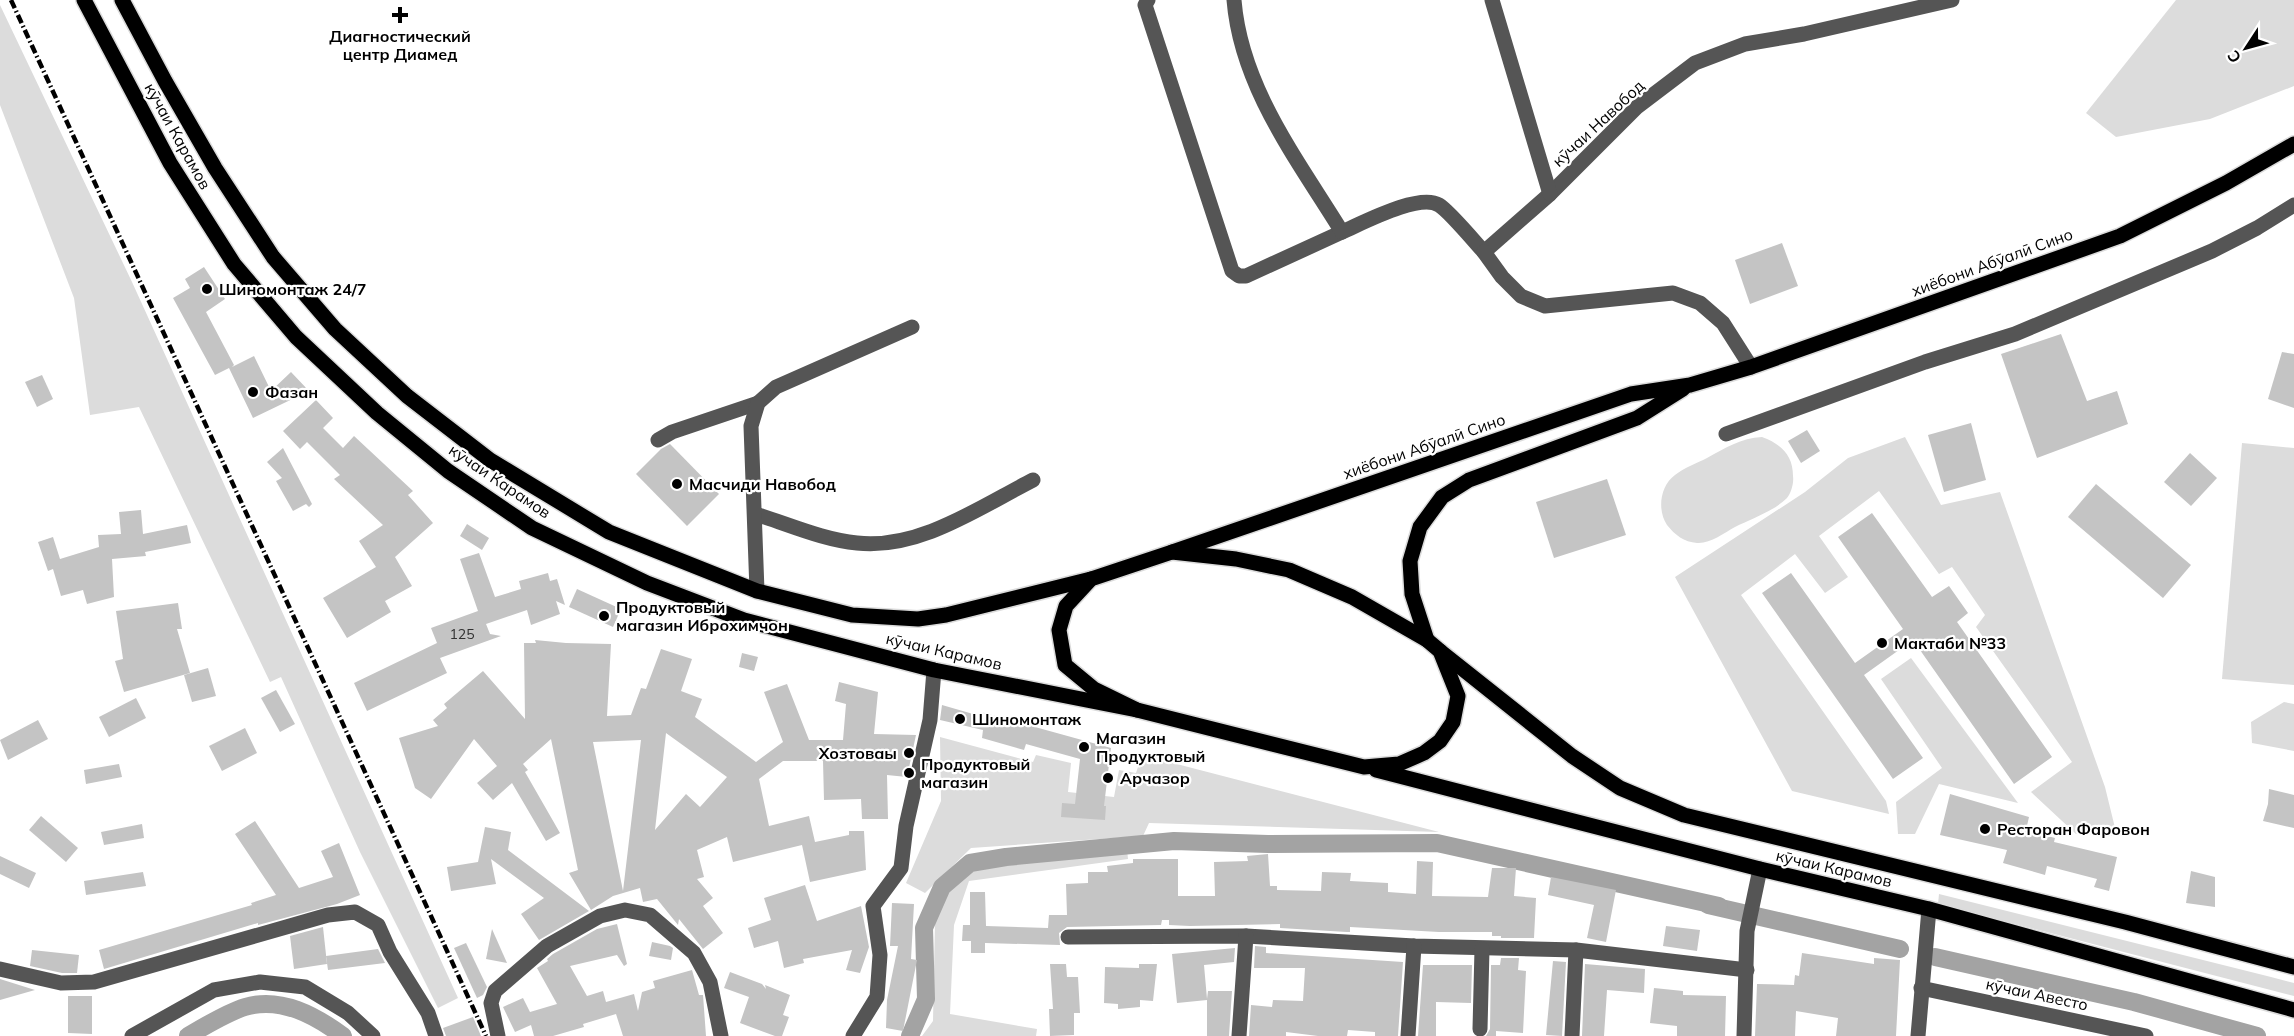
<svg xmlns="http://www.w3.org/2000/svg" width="2294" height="1036" viewBox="0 0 2294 1036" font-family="Mulish,sans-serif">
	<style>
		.green { fill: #dcdcdc }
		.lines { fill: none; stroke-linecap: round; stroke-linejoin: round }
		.canal { stroke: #a3a3a3; stroke-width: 18 }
		.building { fill: #c4c4c4; fill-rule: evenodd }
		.major-casing { stroke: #dbdbdb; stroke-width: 18 }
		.minor { stroke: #555; stroke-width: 15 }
		.major { stroke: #000; stroke-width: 15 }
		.rail { stroke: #000; stroke-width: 4.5; stroke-dasharray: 9 3 1.5 3; stroke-linecap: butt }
		.poi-dot { fill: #000; stroke: #fff; stroke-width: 2 }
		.labels { text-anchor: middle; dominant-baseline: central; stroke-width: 4.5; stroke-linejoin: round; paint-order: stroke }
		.number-label { font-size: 14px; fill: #313131 }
		.poi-label { font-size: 16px; font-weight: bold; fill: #000; stroke: #fff; text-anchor: start }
		.street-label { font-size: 16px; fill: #000; stroke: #fff }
	</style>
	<rect width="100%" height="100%" fill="#fff"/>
	<g class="green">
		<polygon points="2176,0 2294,0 2294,86 2210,119 2116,137 2086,113"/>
		<polygon points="0,5 132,282 458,998 438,1008 360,852 281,677 270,682 139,407 90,415 74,298 0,105"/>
		<path d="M1762 437C1781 444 1793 455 1793 476 1794 483 1791 493 1787 498 1774 511 1751 519 1735 527 1724 533 1710 544 1697 543 1684 542 1675 535 1667 525 1657 510 1660 486 1675 475 1684 468 1697 463 1707 458 1725 448 1741 438 1762 437Z"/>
		<polygon points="1905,437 1941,505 2000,492 2105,787 2117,836 2076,834 2031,792 2072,762 1976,627 1985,615 1952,567 1939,574 1879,491 1819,536 1848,577 1825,593 1795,554 1741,595 1886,801 1889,814 1792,791 1675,577 1805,492 1848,458"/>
		<polygon points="2242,443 2294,448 2294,685 2222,679"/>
		<polygon points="1911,658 2018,803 1939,784 1915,834 1898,834 1896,802 1942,768 1881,679"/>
		<polygon points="2284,702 2294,704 2294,751 2252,743 2251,722"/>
		<polygon points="940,737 1033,762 1036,755 1071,763 1068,792 1114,797 1119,770 1136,773 1142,755 1439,832 1149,823 1143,836 971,848 925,893 906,883 941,801"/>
		<polygon points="1127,849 1128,859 969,881 954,925 950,1014 1037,1029 1036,1036 922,1036 933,1021 935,921 948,892 970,868"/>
		<polygon points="1939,894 2271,977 2294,983 2294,996 1938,904"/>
	</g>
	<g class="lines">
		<g class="canal">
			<polyline points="1708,905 1900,949"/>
			<polyline points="1935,957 2134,1002 2257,1036"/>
			<path d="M188 1036C205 1026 226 1013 245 1007 281 996 316 1016 343 1036"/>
			<polyline points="910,1036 926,999 924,928 942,887 970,863 1006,857 1174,841 1268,844 1437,843 1719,906"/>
		</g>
	</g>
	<g class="building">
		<polygon points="1782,243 1798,286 1750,304 1735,260"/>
		<polygon points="204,267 225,299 206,312 234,365 232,367 254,356 271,391 291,372 309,391 253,418 229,368 215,375 173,298 190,288 185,279"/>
		<polygon points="2061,334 2087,401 2117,391 2128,424 2037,458 2001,354"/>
		<polygon points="2282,352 2294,354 2294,408 2268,399"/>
		<polygon points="42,375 53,399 37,407 25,382"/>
		<polygon points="316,400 333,418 323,428 343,448 354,436 413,491 408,495 433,523 395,557 412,586 385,601 391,612 347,638 323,598 376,567 359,541 383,525 334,479 340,475 307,442 300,449 283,431"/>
		<polygon points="1971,423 1986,480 1944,492 1928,435"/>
		<polygon points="1807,430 1820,451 1801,463 1788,441"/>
		<polygon points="670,444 719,494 687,526 636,474 661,449"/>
		<polygon points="283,448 312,504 309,507 306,504 293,511 276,481 282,478 267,462"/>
		<polygon points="2190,453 2217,478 2191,506 2164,482"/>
		<polygon points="1607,479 1626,535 1554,558 1536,502"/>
		<polygon points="2096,484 2191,565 2163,598 2068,517"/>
		<polygon points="141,510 143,534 187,525 191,543 145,552 146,556 112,559 114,597 87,604 83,590 61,596 53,569 48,571 38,542 53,537 60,559 99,547 98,535 121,534 119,512"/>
		<polygon points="1872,513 1932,597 1949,586 1968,613 1957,622 2052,757 2014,784 1913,640 1864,675 1923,758 1893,779 1762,593 1791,573 1855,663 1903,629 1838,537"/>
		<polygon points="467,524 489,538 482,550 460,536"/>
		<polygon points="479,553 495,597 521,589 519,581 548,573 550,581 557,579 565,605 556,601 560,614 531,625 527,610 486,624 490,634 501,636 440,658 447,673 367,711 354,683 437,643 431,628 478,611 460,559"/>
		<polygon points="577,589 621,609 613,627 569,607"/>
		<polygon points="178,603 182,629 177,629 190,673 124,692 115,661 123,659 116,611"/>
		<path d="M535 640 566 643 611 644 607 716 631 715 641 688 646 689 661 649 692 659 681 691 702 699 695 717 756 762 783 742 764 692 787 684 809 740H843L846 704 835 701 839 682 878 692 874 734 916 735 907 777 887 775 888 819H862L861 799 824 800 823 761H783L759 779 769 826 809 816 815 842 849 835V831H864L866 870 810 882 802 845 733 862 727 837 697 850 704 877 697 879 713 898 703 906 723 933 703 949 679 919 678 925 657 899 643 902 640 888 613 896 591 910 569 873 578 870 551 739 523 764 528 770 525 772 560 833 546 841 512 783 493 800 477 783 497 766 474 739 431 799 415 788 399 738 438 726 433 720 447 708 444 704 483 671 525 719 524 643H536ZM666 733 727 777 700 807 686 794 655 830ZM641 740 623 891 593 742Z"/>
		<polygon points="742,653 758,657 754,671 739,667"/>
		<polygon points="208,668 216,696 192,702 184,675"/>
		<polygon points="276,690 295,724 280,732 261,698"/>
		<polygon points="136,698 146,718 109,737 99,717"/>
		<polygon points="942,705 980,716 981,712 1111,748 1104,806 1106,806 1105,820 1061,817 1062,803 1075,804 1080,759 1026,744 1024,750 982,738 983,730 940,720"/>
		<polygon points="38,720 48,739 8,760 0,740"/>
		<polygon points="245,728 257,753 222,771 209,746"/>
		<polygon points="119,764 122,777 86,784 84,770"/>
		<polygon points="2269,789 2294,795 2294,828 2263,821 2268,804"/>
		<polygon points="1950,794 2029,817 2026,830 2055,838 2054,842 2117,857 2109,891 2094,887 2097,879 2047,866 2045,875 2003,863 2007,850 1940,835"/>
		<polygon points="41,816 78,848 66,862 29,830"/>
		<polygon points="255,821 299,888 333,877 321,851 339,843 360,895 337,904 258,925 258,923 104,969 99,950 252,905 251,903 276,895 235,834"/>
		<polygon points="142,824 144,838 104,845 101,832"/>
		<polygon points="485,827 511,832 508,850 589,911 539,940 521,914 544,898 491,859 496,884 451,891 447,867 478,862"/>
		<polygon points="1268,854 1270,886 1277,886 1277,890 1321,891 1322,872 1351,873 1350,881 1388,883 1388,892 1416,894 1417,861 1433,862 1432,896 1488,897 1492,868 1516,868 1514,896 1536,898 1534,938 1501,938 1501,936 1492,936 1492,932 1439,932 1350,927 1350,932 1347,932 1280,928 1280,924 1190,926 1169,925 1169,920 1162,920 1161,925 1067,927 1059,933 1060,945 985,943 985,953 971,953 971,941 962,941 963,925 970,925 970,892 985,892 986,926 1048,928 1049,915 1067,915 1066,884 1088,883 1088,872 1108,872 1107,866 1133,863 1133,859 1178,859 1178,896 1215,896 1214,862 1248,861 1247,856"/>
		<polygon points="0,856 36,873 29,888 0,874"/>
		<polygon points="2191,871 2215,877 2215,907 2186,903"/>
		<polygon points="143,872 146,886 86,895 84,881"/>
		<polygon points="1551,877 1616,890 1606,942 1587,938 1594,905 1548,895"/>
		<polygon points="805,885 817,921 861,906 869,947 860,973 846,970 852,950 803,959 804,963 784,968 778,941 754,948 748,928 771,920 764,898"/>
		<polygon points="892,903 914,904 911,959 917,960 903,1031 886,1028 887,1000 898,946 890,946"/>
		<polygon points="617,924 627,964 624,966 617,955 570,966 587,996 603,991 606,1002 634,994 638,1011 642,992 655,988 653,981 692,970 699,995 703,995 706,1036 623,1036 616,1014 583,1024 584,1027 553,1036 534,1036 531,1025 515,1032 503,1007 523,998 530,1012 557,1004 537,968 548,961 547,959 553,954 597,929"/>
		<polygon points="1666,926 1700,930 1697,951 1663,946"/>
		<polygon points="323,927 327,964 294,969 290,936"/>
		<polygon points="492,929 507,963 486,959"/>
		<polygon points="652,942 670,946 673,948 671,960 649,956"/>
		<polygon points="466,943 487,987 483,995 477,998 454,948"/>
		<polygon points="1255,946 1266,947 1266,953 1403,962 1398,1036 1375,1036 1375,1032 1348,1030 1347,1036 1318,1036 1286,1032 1286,1036 1249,1036 1251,1005 1272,1007 1273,1000 1303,1001 1305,968 1254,968"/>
		<polygon points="1235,948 1234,962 1204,965 1207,999 1208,991 1232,991 1229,1036 1207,1036 1207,1000 1177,1003 1172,954"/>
		<polygon points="378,949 385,963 328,970 326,956"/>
		<polygon points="32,950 79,955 77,973 62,973 30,966"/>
		<polygon points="1802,953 1874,964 1874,958 1900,960 1896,1036 1836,1036 1838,1018 1796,1011 1795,1036 1755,1036 1757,984 1794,985 1795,975 1799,976"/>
		<polygon points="1501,958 1519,958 1518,970 1526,971 1523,1033 1496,1031 1496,1036 1486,1036 1490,1029 1491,965 1500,965"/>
		<polygon points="1553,961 1566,962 1562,1036 1546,1035"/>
		<polygon points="1050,964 1066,964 1067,977 1078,977 1080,1013 1074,1013 1074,1035 1050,1036 1049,1009 1053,1009"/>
		<polygon points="1139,964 1157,964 1153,1001 1140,1000 1140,1007 1118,1009 1118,1004 1104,1003 1105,967 1139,968"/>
		<polygon points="1585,964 1645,969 1644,993 1607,990 1604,1036 1582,1036"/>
		<polygon points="1423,965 1472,965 1471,1003 1436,1002 1436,1036 1418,1036"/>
		<polygon points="730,972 762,984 766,989 765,985 790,995 783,1015 789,1017 782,1036 775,1036 740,1023 749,997 724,988"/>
		<polygon points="0,979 35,990 0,1000"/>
		<polygon points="1654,988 1683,991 1683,995 1726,996 1725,1036 1677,1036 1677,1026 1650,1023"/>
		<polygon points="68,996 92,996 92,1034 68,1033"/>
		<polygon points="473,1017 481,1036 446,1036 443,1028"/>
	</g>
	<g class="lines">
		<g class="major-casing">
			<g id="major">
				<polyline points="84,0 170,163 234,264 296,337 377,413 448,471 532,528 647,583 744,620 934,670 1137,710"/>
				<polyline points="122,0 165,81 215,168 273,257 335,329 407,396 490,460 609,532 757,591 852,615 918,619 946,615 1091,579"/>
				<polyline points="1172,552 1631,394 1690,385 1751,367 2120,236 2226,183 2294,144"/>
				<polygon points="1172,552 1236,559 1289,570 1352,597 1427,640 1440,651 1458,696 1453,722 1440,741 1424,753 1399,764 1364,767 1137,710 1094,689 1065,665 1059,630 1066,606 1091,579"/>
				<polyline points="1427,640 1412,594 1410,561 1420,527 1442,497 1469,480 1637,418 1683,389"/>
				<polyline points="1440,651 1572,756 1620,788 1684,815 2125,922 2294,967"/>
				<polyline points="1376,770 1760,869 1929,909 2294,1010"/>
			</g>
		</g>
		<g class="minor">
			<polyline points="1148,0 1145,5 1232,271 1239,276 1246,276 1342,232"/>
			<path d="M1234 0C1241 87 1297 159 1342 232 1363 223 1419 193 1439 205 1449 211 1474 241 1484 252L1550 194 1637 107 1695 63 1745 44 1804 34 1952 0"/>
			<polyline points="1492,0 1550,194"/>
			<polyline points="1484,252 1502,277 1521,296 1545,306 1673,293 1700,303 1723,323 1751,367"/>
			<polyline points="1726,434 1925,362 2015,334 2212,251 2257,228 2294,205"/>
			<polyline points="658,440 672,432 758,403"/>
			<path d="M755 514C788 524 823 540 857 543 919 550 980 507 1033 480"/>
			<polyline points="757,591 751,426 758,403 776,387 912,327"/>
			<polyline points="1068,937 1246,936 1414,946 1576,950 1747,970"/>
			<polyline points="0,969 61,983 94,982 328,915 355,912 378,925 390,952 428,1013 436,1036"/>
			<polyline points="1921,988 2146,1036"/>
			<polyline points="1480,1029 1482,949"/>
			<polyline points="132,1036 214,990 260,982 305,987 348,1013 373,1036"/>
			<polyline points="498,1036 491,1003 495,991 547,946 600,916 625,910 650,915 694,953 710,982 721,1036"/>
			<polyline points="853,1036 877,997 880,955 873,906 901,868 906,826 930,720 934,670"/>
			<polyline points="1239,1036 1246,936"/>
			<polyline points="1408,1036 1414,946"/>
			<polyline points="1572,1036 1576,950"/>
			<polyline points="1744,1036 1747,931 1760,869"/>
			<polyline points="1918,1036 1929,909"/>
		</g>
		<use href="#major" class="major"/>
		<polyline class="rail" points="11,0 486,1036"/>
	</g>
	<g class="poi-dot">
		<path d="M397 6h6v6h6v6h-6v6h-6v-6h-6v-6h6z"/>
		<circle cx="207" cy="289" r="6"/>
		<circle cx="253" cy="392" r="6"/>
		<circle cx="677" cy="484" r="6"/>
		<circle cx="604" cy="616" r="6"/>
		<circle cx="1882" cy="643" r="6"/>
		<circle cx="960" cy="719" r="6"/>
		<circle cx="1084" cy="747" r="6"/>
		<circle cx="909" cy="753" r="6"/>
		<circle cx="909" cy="773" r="6"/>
		<circle cx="1108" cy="778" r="6"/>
		<circle cx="1985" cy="829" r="6"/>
	</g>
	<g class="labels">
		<g class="number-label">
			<text x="462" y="634">125</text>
		</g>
		<g class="poi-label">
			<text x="400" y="36" text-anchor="middle">Диагностический<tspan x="400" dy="18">центр Диамед</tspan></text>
			<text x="219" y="289">Шиномонтаж 24/7</text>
			<text x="265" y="392">Фазан</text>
			<text x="689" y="484">Масчиди Навобод</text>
			<text x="616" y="607">Продуктовый<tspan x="616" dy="18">магазин Иброхимчон</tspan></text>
			<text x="1894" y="643">Мактаби №33</text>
			<text x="972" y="719">Шиномонтаж</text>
			<text x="1096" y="738">Магазин<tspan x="1096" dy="18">Продуктовый</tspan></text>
			<text x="897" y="753" text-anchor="end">Хозтоваы</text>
			<text x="921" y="764">Продуктовый<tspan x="921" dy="18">магазин</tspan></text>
			<text x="1120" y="778">Арчазор</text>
			<text x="1997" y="829">Ресторан Фаровон</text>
		</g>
		<g class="street-label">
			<text transform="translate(1598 123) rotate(-43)">кӯчаи Навобод</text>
			<text transform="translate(178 136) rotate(61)">кӯчаи Карамов</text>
			<text transform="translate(1992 262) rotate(-20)">хиёбони Абӯалӣ Сино</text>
			<text transform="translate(1424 446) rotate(-19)">хиёбони Абӯалӣ Сино</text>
			<text transform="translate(500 481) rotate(34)">кӯчаи Карамов</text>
			<text transform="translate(944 651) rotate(13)">кӯчаи Карамов</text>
			<text transform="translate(1834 868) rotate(13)">кӯчаи Карамов</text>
			<text transform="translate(2037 994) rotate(12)">кӯчаи Авесто</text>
		</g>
	</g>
	<g transform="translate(2246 48) rotate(234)" stroke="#ffffff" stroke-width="4.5" paint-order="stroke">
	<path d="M0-4.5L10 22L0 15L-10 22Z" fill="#000000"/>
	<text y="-9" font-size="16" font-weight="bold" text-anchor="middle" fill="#000000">С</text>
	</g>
</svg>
